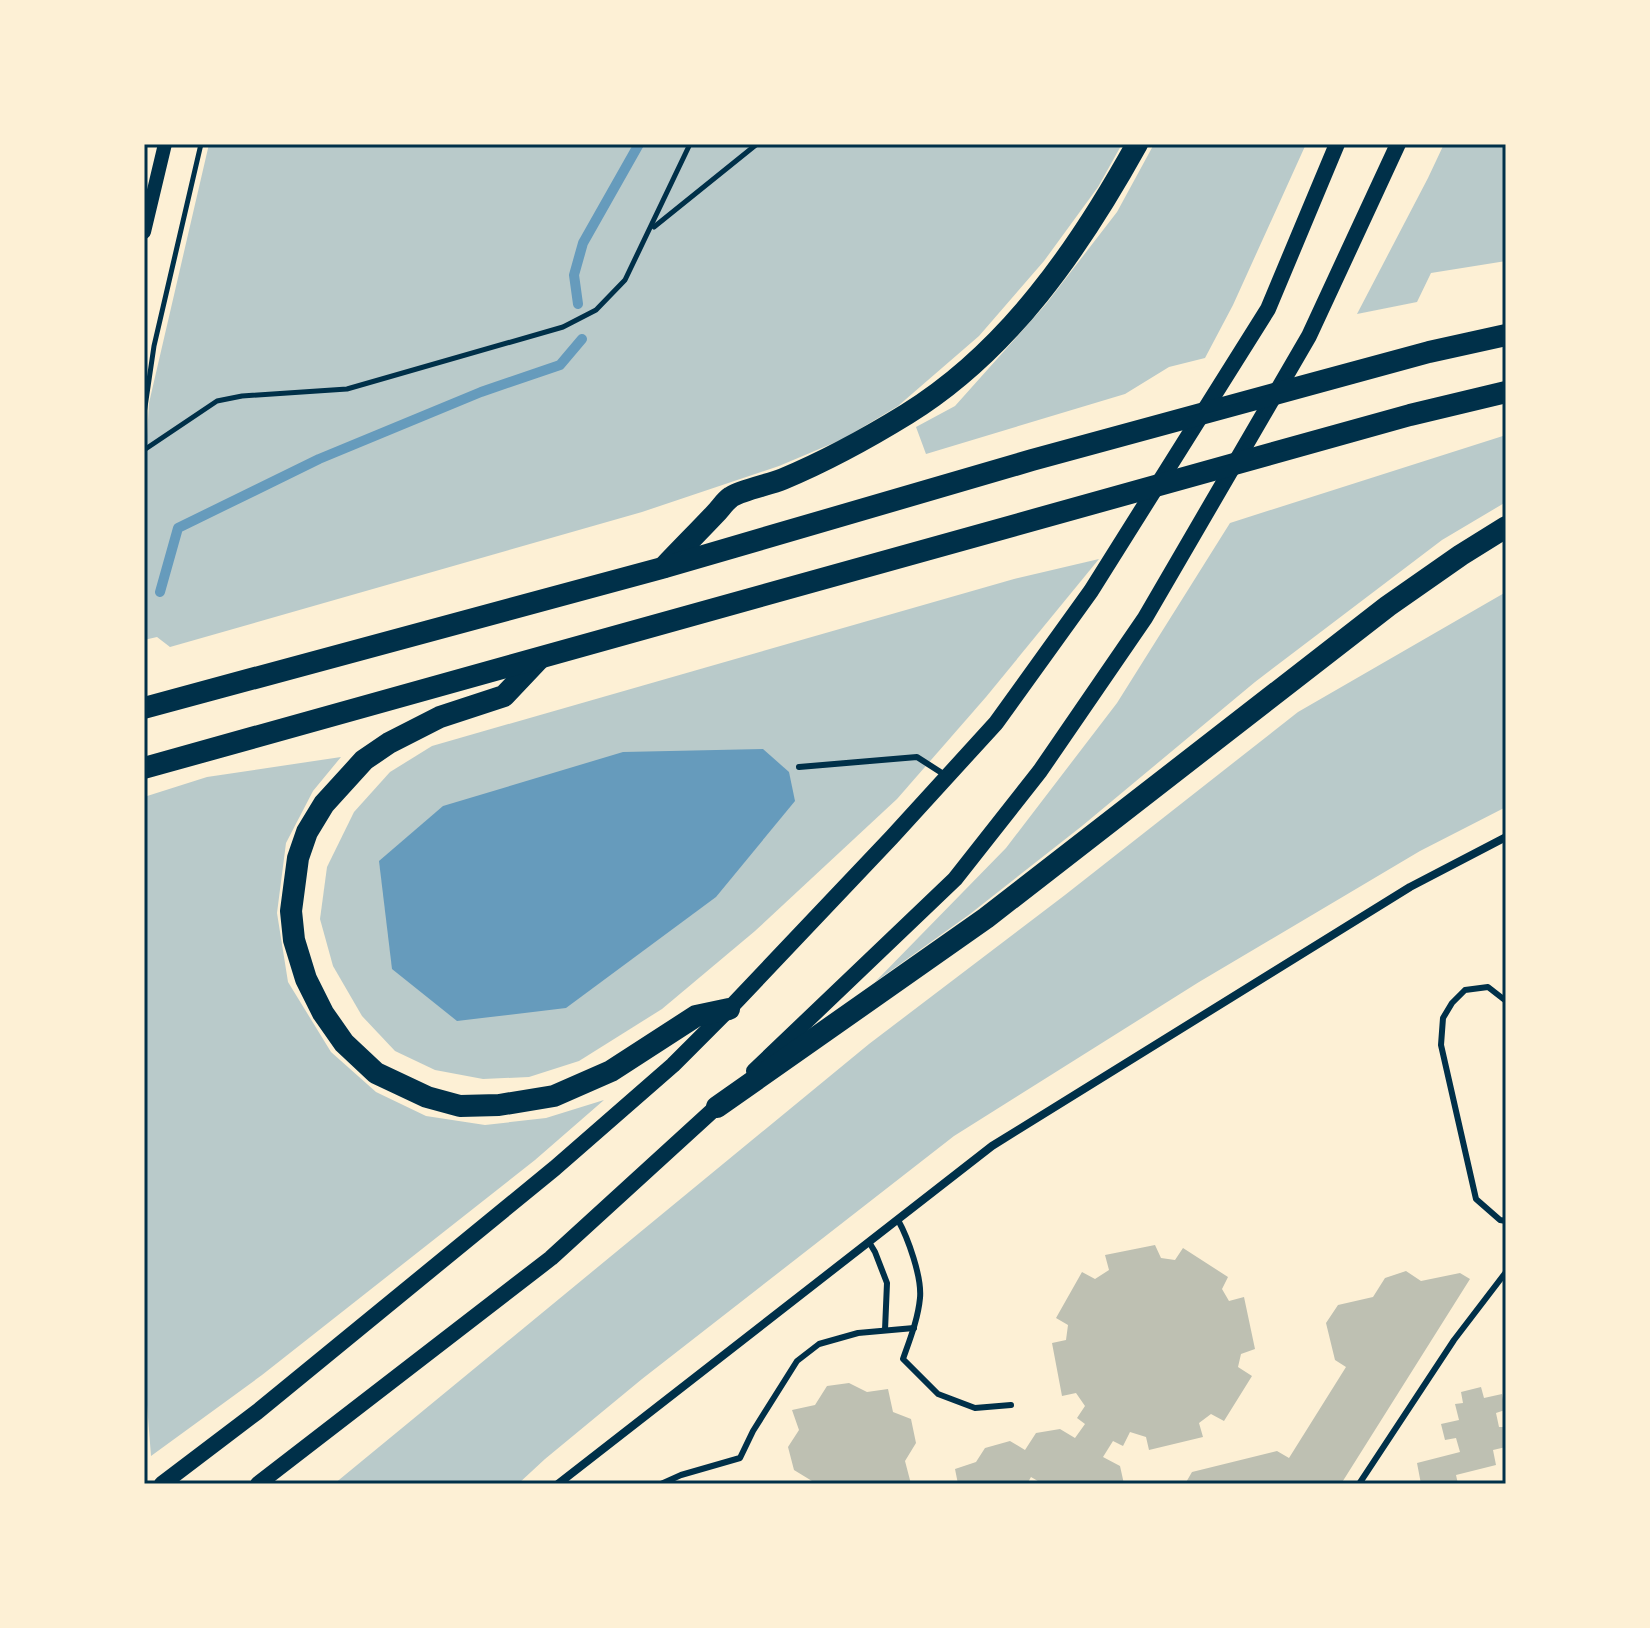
<svg xmlns="http://www.w3.org/2000/svg" width="1650" height="1628" viewBox="0 0 1650 1628" font-family="'Varela Round',sans-serif">
	<style>
		.green { fill: #b9caca }
		.water { fill: #669bbc }
		.lines { fill: none; stroke-linecap: round; stroke-linejoin: round }
		.stream { stroke: #669bbc; stroke-width: 10 }
		.building { fill: #bec0b2 }
		.path { stroke: #003049; stroke-width: 5 }
		.service { stroke: #003049; stroke-width: 6 }
		.minor { stroke: #003049; stroke-width: 8 }
		.tertiary { stroke: #003049; stroke-width: 14 }
		.secondary { stroke: #003049; stroke-width: 16 }
		.trunk { stroke: #003049; stroke-width: 22 }
		.neatline { fill: none; stroke: #003049; stroke-width: 3 }
	</style>
	<rect width="100%" height="100%" fill="#fdf0d5"/>
	<g class="green">
		<polygon points="209,144 1122,144 1098,187 1044,261 979,336 898,406 843,439 779,466 642,512 170,647 157,637 144,640 144,487 149,403"/>
		<polygon points="1154,144 1306,144 1233,305 1205,358 1169,367 1125,394 926,454 916,427 955,406 1046,304 1117,212"/>
		<polygon points="1444,144 1506,144 1506,261 1431,273 1417,302 1357,314 1428,178"/>
		<polygon points="1506,435 1506,502 1442,540 1255,682 1082,826 970,914 875,982 1006,848 1117,703 1230,523"/>
		<polygon points="1099,559 986,697 897,799 755,931 662,1009 579,1061 529,1077 483,1079 435,1070 395,1051 362,1016 333,966 320,919 327,867 354,812 390,772 432,746 1014,579"/>
		<polygon points="1506,592 1506,807 1420,851 1199,982 954,1136 642,1379 545,1459 518,1484 334,1484 869,1044 1065,895 1298,712"/>
		<polygon points="341,757 313,791 286,843 277,913 288,982 331,1052 376,1092 426,1116 485,1125 546,1118 604,1100 535,1160 262,1375 151,1456 144,1366 144,797 207,777"/>
	</g>
	<polygon class="water" points="763,749 789,772 795,801 716,897 566,1008 457,1021 392,969 379,861 443,806 623,752"/>
	<g class="lines">
		<g class="stream">
			<polyline points="578,304 574,275 583,243 639,144"/>
			<polyline points="160,592 178,528 319,459 481,392 560,365 582,339"/>
		</g>
	</g>
	<g class="building">
		<polygon points="1155,1245 1161,1258 1175,1260 1183,1248 1228,1277 1222,1289 1229,1301 1244,1297 1255,1349 1241,1354 1238,1367 1252,1376 1224,1421 1211,1414 1199,1423 1203,1437 1149,1450 1146,1437 1130,1432 1123,1446 1113,1441 1103,1457 1120,1466 1124,1484 1043,1484 1031,1477 1027,1484 958,1484 955,1469 976,1462 985,1448 1010,1441 1025,1450 1036,1433 1060,1429 1075,1438 1085,1424 1077,1418 1085,1406 1076,1393 1062,1396 1052,1343 1066,1340 1068,1325 1056,1318 1082,1272 1095,1279 1109,1270 1105,1255"/>
		<polygon points="1406,1271 1421,1281 1460,1273 1470,1279 1341,1484 1185,1484 1192,1472 1277,1451 1289,1458 1346,1367 1335,1360 1326,1323 1338,1305 1373,1297 1385,1278"/>
		<polygon points="849,1383 867,1392 888,1389 893,1412 911,1419 916,1443 905,1461 911,1484 813,1484 812,1481 794,1470 788,1447 799,1430 792,1410 815,1405 827,1386"/>
		<polygon points="1481,1387 1484,1398 1502,1394 1505,1410 1496,1413 1499,1427 1503,1427 1506,1440 1506,1447 1493,1450 1496,1465 1456,1475 1458,1484 1421,1484 1417,1463 1460,1452 1456,1438 1445,1440 1441,1424 1459,1420 1455,1404 1463,1403 1461,1392"/>
	</g>
	<g class="lines">
		<g class="path">
			<polyline points="654,227 757,144"/>
			<polyline points="144,414 154,346 201,144"/>
			<polyline points="144,450 217,401 242,396 347,389 563,327 596,310 625,280 690,144"/>
		</g>
		<g class="service">
			<polyline points="799,767 917,757 945,775"/>
			<polyline points="1506,1001 1488,987 1465,990 1452,1003 1443,1018 1441,1045 1476,1199 1500,1220 1506,1221"/>
			<path d="M898 1220C908 1238 922 1277 920 1298 918 1319 910 1339 903 1359L938 1394 975 1408 1011 1405"/>
			<polyline points="869,1242 875,1252 887,1283 885,1330"/>
			<polyline points="661,1484 681,1475 740,1458 753,1431 797,1361 819,1344 858,1333 914,1328"/>
			<polyline points="1359,1484 1454,1340 1506,1272"/>
		</g>
		<polyline class="minor" points="558,1484 992,1146 1410,887 1506,837"/>
		<polyline class="tertiary" points="144,232 165,144"/>
		<g class="secondary">
			<polyline points="754,1071 955,879 1040,771 1145,618 1309,336 1398,144"/>
			<polyline points="162,1484 257,1412 555,1168 673,1065 729,1009 892,837 996,723 1091,591 1268,309 1337,144"/>
			<polyline points="258,1484 551,1258 723,1101"/>
		</g>
		<g class="trunk">
			<path d="M664 567C681 549 698 532 715 514 720 509 725 501 731 497 744 489 769 485 783 479 826 461 868 438 907 414 1009 351 1080 247 1137 144"/>
			<polyline points="539,659 504,696 440,717 389,743 364,760 324,804 307,832 298,858 291,911 294,940 306,979 323,1013 344,1043 376,1073 427,1097 460,1106 499,1105 554,1096 611,1071 696,1016 729,1009"/>
			<polyline points="144,708 662,568 1032,460 1429,352 1506,335"/>
			<polyline points="144,768 1410,415 1506,392"/>
			<polyline points="717,1107 986,918 1388,606 1461,555 1506,527"/>
		</g>
	</g>
	<rect width="1650" height="1628" fill="none" stroke="#fdf0d5" stroke-width="292"/>
	<rect x="146" y="146" width="1358" height="1336" class="neatline"/>
</svg>
